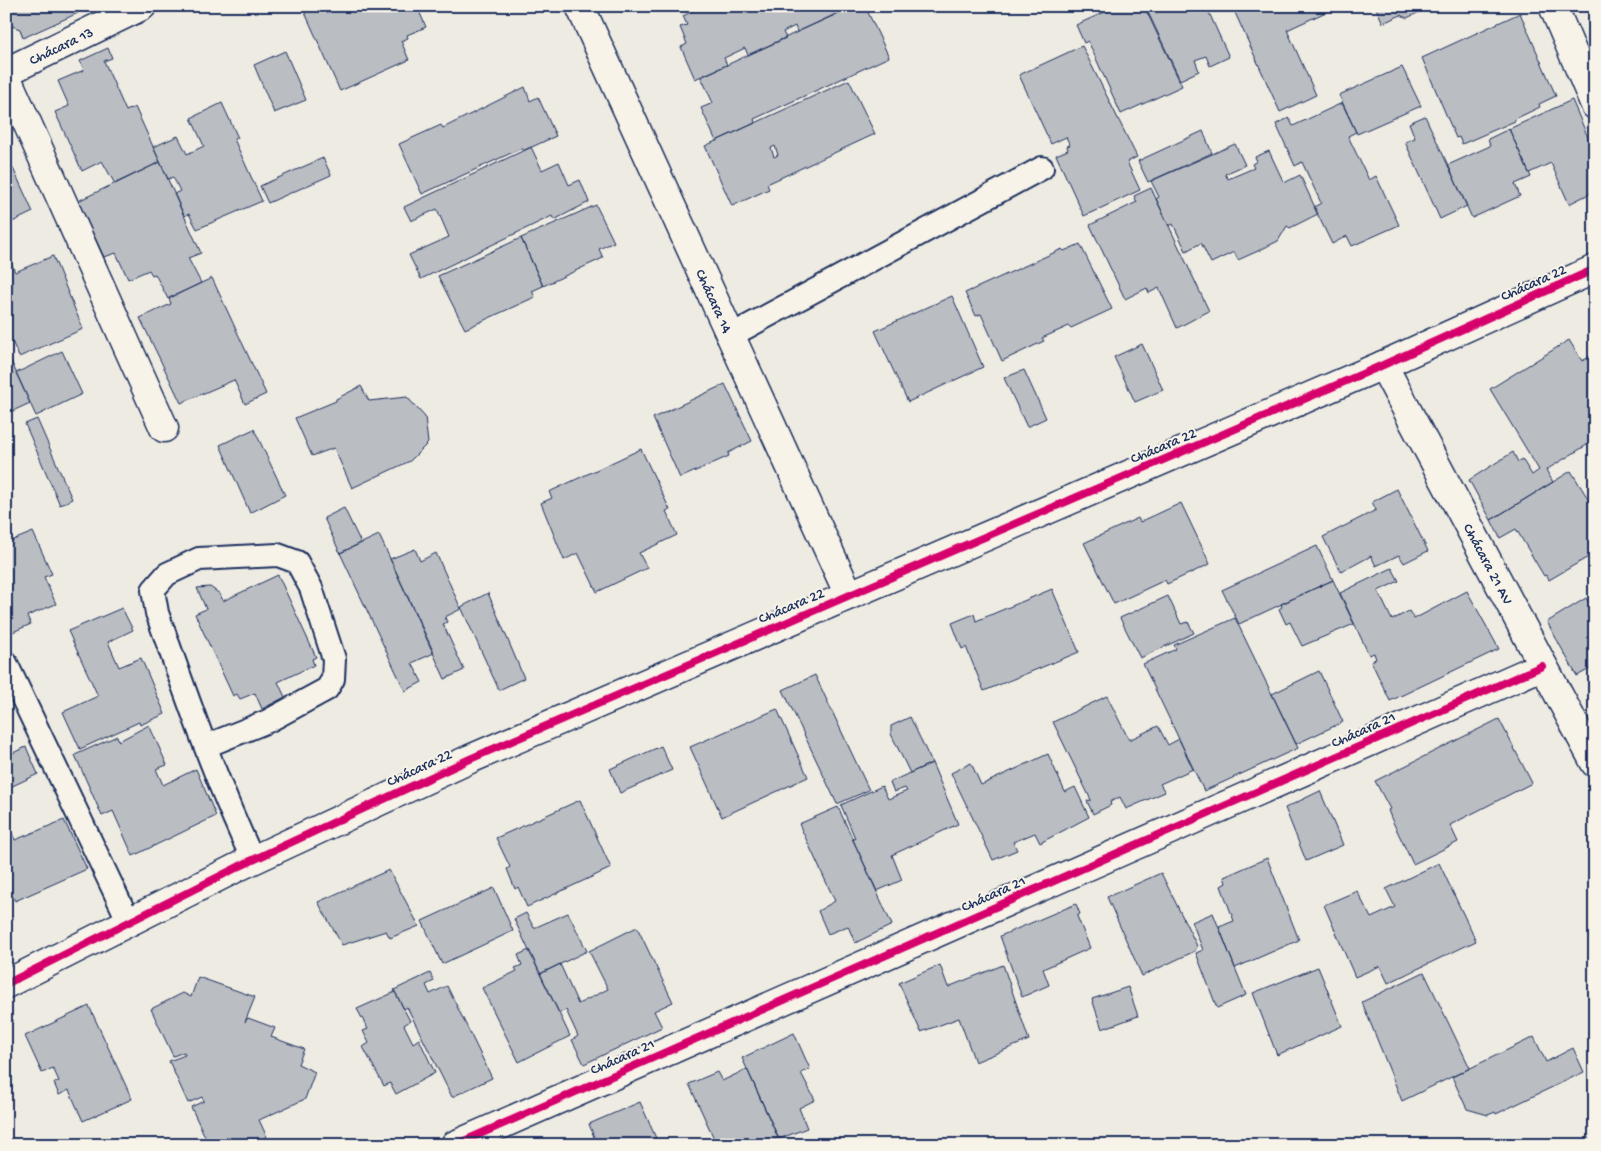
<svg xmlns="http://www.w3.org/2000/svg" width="1601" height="1151" viewBox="0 0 1601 1151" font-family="'Gochi Hand',sans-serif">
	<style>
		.building { fill: #babdc2; stroke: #1b2f5e; fill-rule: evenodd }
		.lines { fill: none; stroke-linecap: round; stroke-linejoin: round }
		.service-casing { stroke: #1b2f5e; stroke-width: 26 }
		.minor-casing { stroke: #1b2f5e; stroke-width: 31 }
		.service { stroke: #f7f3e8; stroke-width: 22 }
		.minor { stroke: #f7f3e8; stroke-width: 28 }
		.cycleway-casing { stroke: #f7f3e8; stroke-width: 11 }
		.cycleway { stroke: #d6006c; stroke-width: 8 }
		.labels { text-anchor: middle; stroke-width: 4; stroke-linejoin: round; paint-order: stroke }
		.street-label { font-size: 15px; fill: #1b2f5e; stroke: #f7f3e8 }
	</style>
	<rect width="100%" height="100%" fill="#eeebe2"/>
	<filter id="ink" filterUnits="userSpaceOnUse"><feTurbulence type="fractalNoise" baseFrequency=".02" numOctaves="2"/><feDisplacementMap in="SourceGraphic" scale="10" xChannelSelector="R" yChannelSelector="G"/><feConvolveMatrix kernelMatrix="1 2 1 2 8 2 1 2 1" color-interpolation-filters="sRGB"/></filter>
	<g filter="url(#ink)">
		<path class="building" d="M6,6h55l17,7 -55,25 -3,-9 -14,-5z
			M302,6h128l-11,5 7,16 -19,8 1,3 -7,3 8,19 -69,31z
			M703,6h137l-8,4 3,5 -38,17 -2,-6 -12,6 3,6 -38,17 -3,-7 -21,10 3,7 -32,14 -14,-32 6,-3 -7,-17 7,-2 -4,-9z
			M853,6h12l24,51 -135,62 1,4 -39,18 -15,-33 12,-5 -12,-26z
			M1118,6h26l38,80 -61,28 -33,-73 -4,2 -8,-18z
			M1145,6h61l23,51 -19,9 -4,-10 -11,4 4,11 -19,9z
			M1232,6h107l-52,24 29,65 -36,17z
			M1375,6h57l-25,12 -6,-3 -18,8z
			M1520,13l36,83 -17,8 1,3 -25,12v2l-53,23 -3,-7 -3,1 -34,-80z
			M1082,46l55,111 -10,5 13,28 -56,26 -28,-61 12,-5 -1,-4 3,-1 -4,-8 -15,7 -32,-69z
			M108,48l4,10 -8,3 22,50 9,-4 25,55 -45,22 -13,-23 -20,10 -27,-59 14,-6 -11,-25 26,-11 -4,-9z
			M285,51l21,49 -32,13 -20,-48z
			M1402,67l19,39 -64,28 -18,-39z
			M849,80l26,54 -108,50 2,5 -37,17 -27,-60zM775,146l3,9 -4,2 -3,-9z
			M525,87l5,14 8,-4 18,39 -33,15 -1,-3 -100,46 -23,-50 42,-19 2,3z
			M1572,100l23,54v37l-26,13 -18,-41 -22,10 -20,-44z
			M222,103l16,35 -4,1 28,62 -65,28 -8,-15 -5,2 -10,-22 6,-3 -7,-14 -5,2 -15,-32 25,-11 9,18 17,-8 -13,-28z
			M1342,103l14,29 -8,4 21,44 7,-4 23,49 -47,21 -5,-10 -15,8 -18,-37 7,-4 -19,-41 -7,4 -19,-42 13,-6 4,8z
			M1425,116l42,90 -27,13 -35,-77 10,-4 -6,-15z
			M1509,129l22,48 -16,7 5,12 -48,22 -24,-53 42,-19 -2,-7z
			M1203,131l9,22 -64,29 -10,-21z
			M1235,144l10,21 -20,9 3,5 26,-11 -2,-4 5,-3 -2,-4 14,-6 15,32 16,-8 18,39 -28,14 -3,-2 -9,15 -20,10 -20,9 -4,-8 -23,11 -10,-20 -15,8 -13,-27 -4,2 -13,-27 3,-2 -8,-16z
			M531,147l11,23 17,-8 10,23 11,-5 9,22 -35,18 -2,-4 -131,63 -12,-24 40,-18 -12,-28 -26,12 -7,-14z
			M6,153l27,59 -27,13z
			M323,158l8,17 -63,28 -8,-17z
			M160,162l41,91 -13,5 13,25 -33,16 -13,-25 -3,1 -3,-5 -21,9 -12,-26 -12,4 -26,-56z
			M1151,188l58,123 -32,17 -18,-40 -10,5 -2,-5 -22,11 -35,-74 47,-23 -3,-6z
			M596,205l18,37 -15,7 4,9 -60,28 -22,-48z
			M521,238l22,48 -11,5 3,6 -70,32 -27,-53z
			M1080,244l32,65 -41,19 -2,-2 -27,12 2,3 -42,20 -21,-47 -5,2 -11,-23 97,-44 2,2z
			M6,250l9,22 38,-16 30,73 -64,28 -13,-29z
			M212,278l54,116 -21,10 -11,-24 -53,23 -41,-85 31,-14 -2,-6z
			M952,296l31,71 -75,35 -33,-71z
			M1569,340l13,21 9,-5 4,7v77l-49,30 7,12 -62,38 -22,-40 44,-28 5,10 4,-3 10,16 7,-5 -49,-81z
			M1142,344l21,46 -28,12 -21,-45z
			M6,350l24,53 -24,11z
			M62,351l20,43 -46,22 -20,-43z
			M1024,370l22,48 -19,9 -23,-49z
			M725,384l27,57 -24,12 1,3 -49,22 -27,-60z
			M361,386l8,15 38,-4 18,20 3,26 -18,18 -58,27 -18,-40 -22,8 -17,-38 41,-17v-2z
			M37,419l35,80 -12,6 -35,-81z
			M254,429l31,66 -35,18 -30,-68z
			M641,449l29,61 -4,1 11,24 -38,18 8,15 -50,24 -19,-39 -14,7 -23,-57 11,-5 -3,-6z
			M1571,471l24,39v43l-46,27 -3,-5 -2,1 -28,-47 -16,9 -9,-18z
			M1397,489l31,62 -24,12 -5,-8 -23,11 -5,-10 -30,16 -18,-35 53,-27 -4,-8z
			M1181,503l29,61 -43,20 -2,-4 -51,24 -30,-61 54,-25 2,4z
			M344,508l17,35 -21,10 -16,-35z
			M33,532l19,42 -8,3 12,27 -29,12 4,8 -25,11v-92z
			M379,535l55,118 -22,10 10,19 -17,9 -65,-138z
			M1317,546l16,34 -94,44 -17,-34z
			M415,549l5,12 16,-8 25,56 -16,8 2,5 -4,2 21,46 -19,9 -55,-120z
			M1392,568l7,13 -21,10 14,29 17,-9 5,8 53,-28 32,58 -109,52 -19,-40 5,-2 -2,-6 -5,2 -29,-62z
			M278,575l38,82 -4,2 2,6 -36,17 7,15 -23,12 -7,-16 -15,6 -3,-5 -4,2 -38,-82 11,-5 -9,-21 13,-1 10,7 3,7z
			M1333,580l21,44 -52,22 -12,-24 -4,2 -7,-15 3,-2 -1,-3z
			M1052,589l27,63 -95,39 -18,-44 -4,2 -10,-26 22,-9 2,7z
			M488,593l36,85 -25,12 -38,-83z
			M1168,596l13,28 7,-2 6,11 -54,25 -20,-40z
			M1586,598l9,15v53l-18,10 -30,-54z
			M122,608l11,22 -25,12 11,25 22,-9 24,56 -25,11 -1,-3 -59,27 -17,-37 35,-16 -30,-65z
			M1235,618l63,130 -94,43 -61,-127 33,-15 -2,-4z
			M1319,671l24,51 -47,22 -24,-50z
			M815,675l54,115 -32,14 -54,-114z
			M1107,696l22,44 29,-14 10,19 11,-6 14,30 -33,15 5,8 -39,17 -6,-12 -10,5 1,3 -18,9 -6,-13 4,-1 -38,-78z
			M777,709l31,68 -86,40 -32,-70z
			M910,717l22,46 -22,10 -19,-39v-8z
			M1499,719l33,64 -82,42 8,17 -45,22 -22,-46 -3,-8 2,-1 -15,-28z
			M149,725l18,40 -11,4 7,16 33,-16 20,47 -83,40 -20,-45 -11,5 -27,-61 42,-19 2,5z
			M661,746l11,24 -52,23 -10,-24z
			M26,747l12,27 -32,15v-33z
			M1048,754l17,38 10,-5 14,30 -49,26 -5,-10 -22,9 4,8 -24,10 -42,-87 20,-10 10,22z
			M932,763l26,61 -66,31 10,25 -25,11 -25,-53h3l-14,-33 41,-19 6,13 19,-8 -2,-3 -11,4 -4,-10z
			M1320,791l23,54 -37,16 -21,-53z
			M580,800l31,68 -84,39 -9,-20 -3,2 -8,-20 3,-2 -14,-29z
			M838,807l54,118 -37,18 -7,-17 -20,8 -10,-23 17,-10 -36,-77z
			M6,819l9,21 49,-20 23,49 -72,32 -2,-4 -7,2z
			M1267,858l32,82 -64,28 -16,-41 15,-6 -13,-35 5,-3 -2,-6z
			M1439,863l37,78 -88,42 -8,-17 -25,11 -31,-72 33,-14 14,27 24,-11 -9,-18z
			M389,870l30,56 -29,12 -4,-7 -44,14 -24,-43z
			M1161,873l36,73 -2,5 -53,25 -35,-79z
			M494,888l19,43 -71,33 -20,-43z
			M1076,904l4,10 -3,2 13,32 -47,21 6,16 -27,12 -22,-61z
			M526,913l8,15 34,-15 19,38 -47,23 -26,-55z
			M1213,913l33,82 -29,13 -21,-55 7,-3 -11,-28z
			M637,927l36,75 -19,9 8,16 -78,37 -12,-24 6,-4 -12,-26 -7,3 -19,-39 20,-10 18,40 30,-15 -19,-38z
			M529,950l41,86 -51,26 -37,-74 35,-17 -2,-3 7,-3 -4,-10z
			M940,965l8,22 55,-22 26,75 -54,22 -16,-44 -38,14 -22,-49z
			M1318,967l24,59 -65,29 -24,-62z
			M1424,972l46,96 -68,33 -40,-99z
			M430,973l4,8 -8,4 4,9 17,-8 45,92 -40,19 -45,-90 -3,2 -10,-19z
			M198,977l57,20 -10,25 3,-4 27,10 -4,9 33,12 -6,15 17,8 -10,27 -46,21 8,17 -17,8h-41l-18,-38 13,-6 -2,-4 -14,6 -19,-42 16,-6 -1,-3 -11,4 -22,-47 32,-16 8,4z
			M1128,987l10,29 -36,13 -10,-30z
			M395,992l15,29 -6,4 9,18 6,-4 16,34 -39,21 -6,-11 -6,3 -21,-39 6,-4 -6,-12 5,-2 -11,-20z
			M89,1006l43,93 -49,22 -14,-31 -10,5 -5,-12 5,-2 -6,-13 -11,5 -17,-37z
			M794,1033l16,36 -9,4 14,27 -16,8 8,20 -28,11 -37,-81z
			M1534,1037l12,25 27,-14 11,24 -88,42 -1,-2 -7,3 -21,-6 -15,-32z
			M747,1069l31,69 -14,7h-47l-28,-61 28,-12 5,9z
			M640,1102l19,43h-62l-8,-21z"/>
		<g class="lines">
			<defs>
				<path id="service" d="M730,336l312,-168
					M6,663l123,259
					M206,746l62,-25 59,-32 6,-10 1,-20 -23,-71 -14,-26 -19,-7 -79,4 -32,15 -14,16 4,23c30,83 58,167 96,247"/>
				<g id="minor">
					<path id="s1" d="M580,6l269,589"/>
					<path d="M1553,6l42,99"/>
					<path id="s2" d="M6,72l136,-66"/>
					<path d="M6,76l158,352"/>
					<path id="s3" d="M1383,365l212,398"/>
					<path d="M6,984l234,-118 230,-107 913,-394 212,-96"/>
					<path d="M455,1145l1087,-479"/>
				</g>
			</defs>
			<use href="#service" class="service-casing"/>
			<use href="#minor" class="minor-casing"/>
			<use href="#service" class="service"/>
			<use href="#minor" class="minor"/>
			<defs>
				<path id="cycleway" d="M6,984l234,-118 230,-107 913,-394 212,-96
					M455,1145l1087,-479"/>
			</defs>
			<use href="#cycleway" class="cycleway-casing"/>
			<use href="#cycleway" class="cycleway"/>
		</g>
	</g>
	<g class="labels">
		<g class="street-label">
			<text dy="5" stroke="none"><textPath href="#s2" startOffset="61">Chácara 13</textPath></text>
			<text transform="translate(1533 282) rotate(-24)" y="5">Chácara 22</text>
			<text dy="5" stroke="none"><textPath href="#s1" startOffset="324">Chácara 14</textPath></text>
			<text transform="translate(1163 445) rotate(-23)" y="5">Chácara 22</text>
			<text dy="5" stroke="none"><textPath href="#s3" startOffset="225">Chácara 21 AV</textPath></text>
			<text transform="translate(791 605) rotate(-23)" y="5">Chácara 22</text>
			<text transform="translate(1363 729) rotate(-24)" y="5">Chácara 21</text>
			<text transform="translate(419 767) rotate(-25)" y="5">Chácara 22</text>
			<text transform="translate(993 893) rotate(-24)" y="5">Chácara 21</text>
			<text transform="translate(622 1056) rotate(-24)" y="5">Chácara 21</text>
		</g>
	</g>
	<rect width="1601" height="1151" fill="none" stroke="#f7f3e8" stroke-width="25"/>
	<rect x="12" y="12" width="1576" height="1126" fill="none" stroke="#1b2f5e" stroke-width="2" filter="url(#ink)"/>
</svg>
